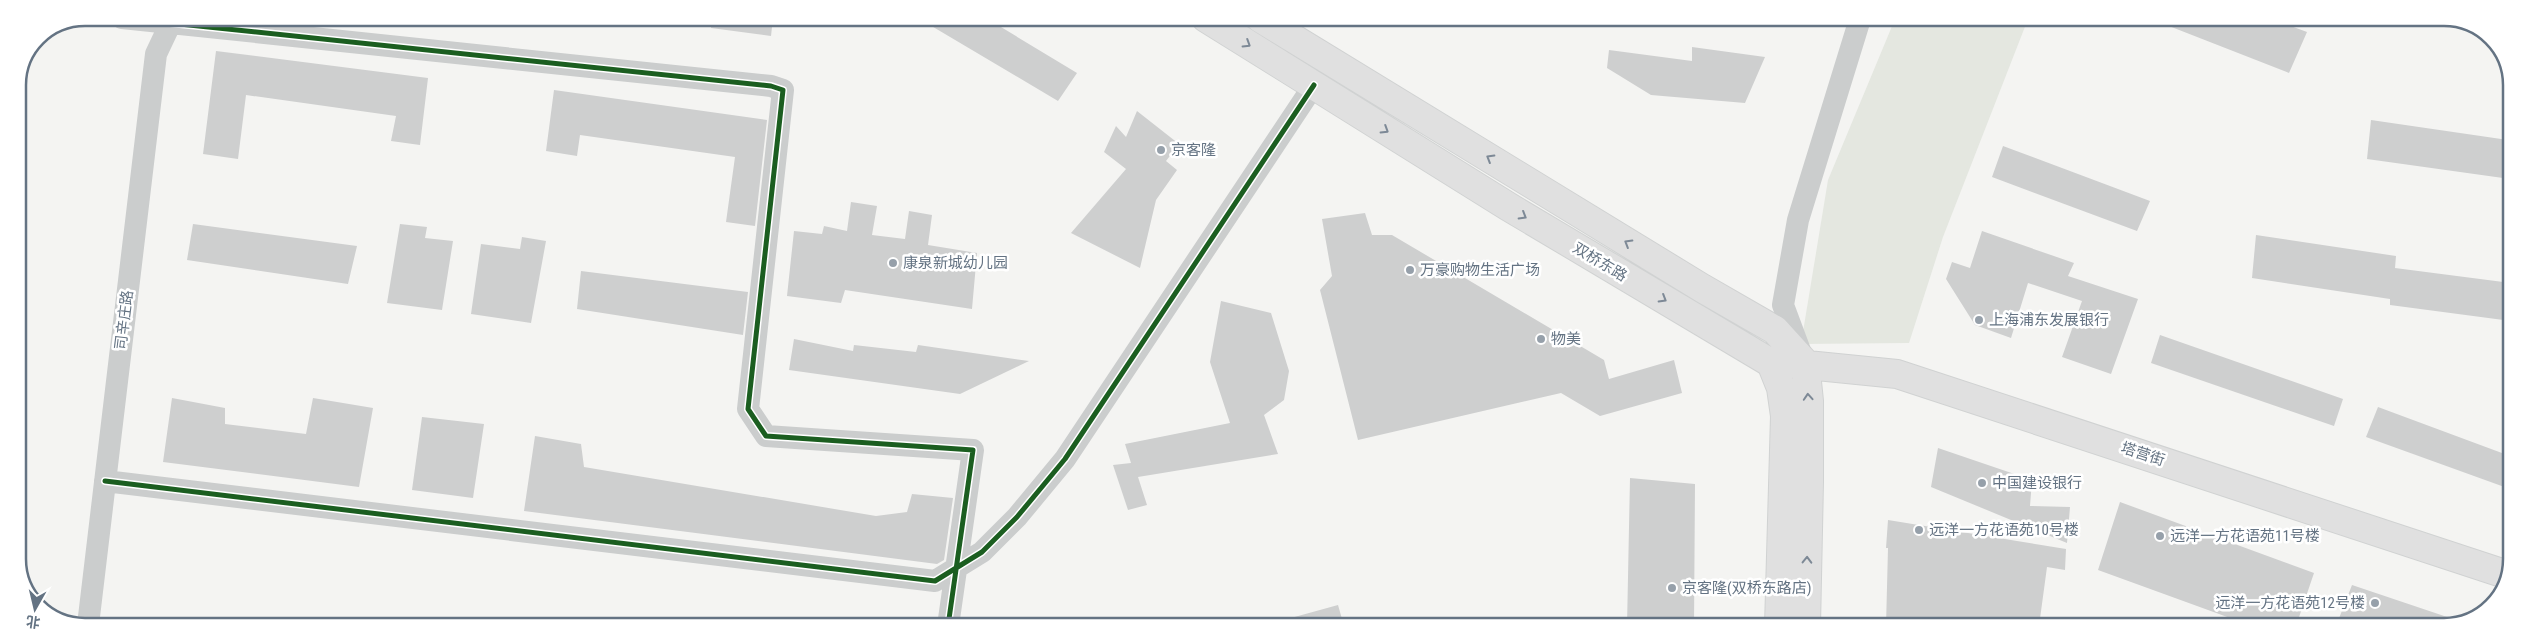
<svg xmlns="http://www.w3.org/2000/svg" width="2529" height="644" viewBox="0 0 2529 644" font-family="'Roboto Condensed','Noto Sans SC',sans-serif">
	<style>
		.green { fill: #e4e7e0 }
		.building { fill: #cecfcf }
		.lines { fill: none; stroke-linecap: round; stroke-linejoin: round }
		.secondary-casing { stroke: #d0d2d2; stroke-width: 30 }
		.street { stroke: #cbcdcd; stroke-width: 22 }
		.secondary { stroke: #e0e0e0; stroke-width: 28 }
		.cycleway-casing { stroke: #fff; stroke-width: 8 }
		.cycleway { stroke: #1b5e20; stroke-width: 5 }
		.oneway { stroke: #7d8996 }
		.poi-dot { fill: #96a0aa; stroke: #fff; stroke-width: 2 }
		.labels { text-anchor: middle; stroke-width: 5; stroke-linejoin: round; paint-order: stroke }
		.poi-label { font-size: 15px; fill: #647383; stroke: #fff; text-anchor: start }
		.street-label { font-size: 15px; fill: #647383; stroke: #fff }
		.rim { fill: none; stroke: #647383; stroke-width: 2.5 }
	</style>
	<rect width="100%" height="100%" fill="#f4f4f2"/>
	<path class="green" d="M1895,19h133l-85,218 -34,106 -108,1 27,-164z"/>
	<path class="building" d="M712,18h61l-2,18 -60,-8z
		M918,18h68l91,55 -19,28z
		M2151,19h121l35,13 -18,41z
		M1692,47l73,10 -20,46 -94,-8 -44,-27 2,-18 83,11z
		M216,51l212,27 -8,67 -29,-4 5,-25 -150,-21 -8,64 -35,-5z
		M554,90l213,30 -12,106 -29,-4 9,-65 -155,-22 -3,21 -31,-5z
		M1137,111l42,33 -13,17 11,9 -21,30 -16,68 -69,-35 55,-64 -22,-17 12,-26 10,11z
		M2371,120l137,20 -5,38 -136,-19z
		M2003,146l147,55 -13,30 -145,-54z
		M851,202l26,4 -5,29 33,4 4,-28 23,4 -4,30 49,8 -5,56 -127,-19 -4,13 -54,-7 7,-65 28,3 2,-8 23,5z
		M1365,213l7,22h20l212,125 5,19 65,-19 8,33 -82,23 -39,-23 -203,47 -38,-150 12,-14 -10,-57z
		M193,224l164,22 -9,38 -161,-24z
		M400,224l27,3 -2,11 28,3 -11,69 -55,-7z
		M1982,231l92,32 -6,13 70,23 -27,75 -49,-17 20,-56 -54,-18 -17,55 -36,-13 -29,-46 6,-17 18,6z
		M2256,235l140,21 -1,12 116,15v38l-121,-16v-6l-138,-21z
		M522,237l24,4 -15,82 -60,-9 10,-70 39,5z
		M581,271l167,21 -5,43 -166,-26z
		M1221,301l50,12 18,58 -5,29 -20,15 14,39 -140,23 9,28 -19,5 -15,-45 18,-2 -6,-19 105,-21 -20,-61z
		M2160,335l183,64 -9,27 -183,-63z
		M794,339l59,12 1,-6 62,7 2,-7 111,16 -69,33 -171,-24z
		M172,398l53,10v16l81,10 7,-36 60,10 -14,79 -196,-25z
		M2378,407l132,49v33l-144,-52z
		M422,417l62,7 -11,74 -61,-8z
		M535,436l46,8 3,23 292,49 31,-4 5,-18 41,4 -9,62 -7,4 -413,-53z
		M1938,448l94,32 -2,26 40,1 -3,36 -136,-56z
		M1630,478l65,6 -1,142h-67z
		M2120,502l194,71 -18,53h-44l-154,-56z
		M1888,520l178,29 -1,21 -18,-3 -8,59h-153l2,-78h-2z
		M2352,585l107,36 -15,5h-108z
		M1338,605l6,21h-63l-1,-5z"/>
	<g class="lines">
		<defs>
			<path id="secondary" d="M1206,18l303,189 262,156 10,25 4,28 -6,210
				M1260,18l442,270 73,42 30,33 4,38v81l-3,144
				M1787,363l110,11 611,201"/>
		</defs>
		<use href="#secondary" class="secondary-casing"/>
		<path class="street" d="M122,18l649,68 12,4 -35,319 18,27 207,14 -25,176
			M1802,356l-19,-51 15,-85 62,-201
			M105,481l830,100 47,-29 35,-35 48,-58 249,-374
			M88,625l68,-571 17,-36"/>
		<use href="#secondary" class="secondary"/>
		<defs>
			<path id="cycleway" d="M122,18l649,68 12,4 -35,319 18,27 207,14 -25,176
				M105,481l830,100 47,-29 35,-35 48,-58 249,-374"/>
		</defs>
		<use href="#cycleway" class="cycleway-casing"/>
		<use href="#cycleway" class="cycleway"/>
	</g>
	<defs><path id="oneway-chevron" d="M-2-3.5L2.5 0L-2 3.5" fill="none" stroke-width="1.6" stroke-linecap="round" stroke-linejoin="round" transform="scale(1.25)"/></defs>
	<g class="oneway">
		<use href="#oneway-chevron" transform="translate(1247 44) rotate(32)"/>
		<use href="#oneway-chevron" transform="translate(1385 130) rotate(32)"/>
		<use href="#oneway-chevron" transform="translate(1490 158) rotate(-149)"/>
		<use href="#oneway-chevron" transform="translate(1523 216) rotate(31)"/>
		<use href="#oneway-chevron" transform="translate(1628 243) rotate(-149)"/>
		<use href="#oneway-chevron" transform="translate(1663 299) rotate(31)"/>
		<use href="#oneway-chevron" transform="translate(1808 397) rotate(-94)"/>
		<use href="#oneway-chevron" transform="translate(1807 560) rotate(-89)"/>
	</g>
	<g class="poi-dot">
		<circle cx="1161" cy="150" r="5"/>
		<circle cx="893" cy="263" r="5"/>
		<circle cx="1410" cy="270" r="5"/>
		<circle cx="1979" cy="320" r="5"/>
		<circle cx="1541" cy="339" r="5"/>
		<circle cx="1982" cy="483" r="5"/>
		<circle cx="1919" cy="530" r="5"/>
		<circle cx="2160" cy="536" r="5"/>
		<circle cx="1672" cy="588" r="5"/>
		<circle cx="2375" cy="603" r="5"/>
	</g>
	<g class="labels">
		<g class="poi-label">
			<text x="1171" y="155">京客隆</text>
			<text x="903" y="268">康泉新城幼儿园</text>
			<text x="1420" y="275">万豪购物生活广场</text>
			<text x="1989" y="325">上海浦东发展银行</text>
			<text x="1551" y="344">物美</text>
			<text x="1992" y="488">中国建设银行</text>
			<text x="1929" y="535">远洋一方花语苑10号楼</text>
			<text x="2170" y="541">远洋一方花语苑11号楼</text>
			<text x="1682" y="593">京客隆(双桥东路店)</text>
			<text x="2365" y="608" text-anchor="end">远洋一方花语苑12号楼</text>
		</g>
		<g class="street-label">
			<text transform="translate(1600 262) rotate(31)" y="5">双桥东路</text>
			<text transform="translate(124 320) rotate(-83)" y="5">司辛庄路</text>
			<text transform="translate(2143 454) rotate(18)" y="5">塔营街</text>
		</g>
	</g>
	<path d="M0 0H2529V644H0ZM85 26H2444A59 59 0 0 1 2503 85V559A59 59 0 0 1 2444 618H85A59 59 0 0 1 26 559V85A59 59 0 0 1 85 26Z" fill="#fff" fill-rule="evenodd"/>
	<path class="rim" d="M85 26H2444A59 59 0 0 1 2503 85V559A59 59 0 0 1 2444 618H85A59 59 0 0 1 26 559V85A59 59 0 0 1 85 26Z"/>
	<g transform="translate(35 609) rotate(188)" stroke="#ffffff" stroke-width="4" paint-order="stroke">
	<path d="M0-4L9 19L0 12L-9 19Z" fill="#647383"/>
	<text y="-8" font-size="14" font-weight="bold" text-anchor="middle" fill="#647383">北</text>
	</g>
</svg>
